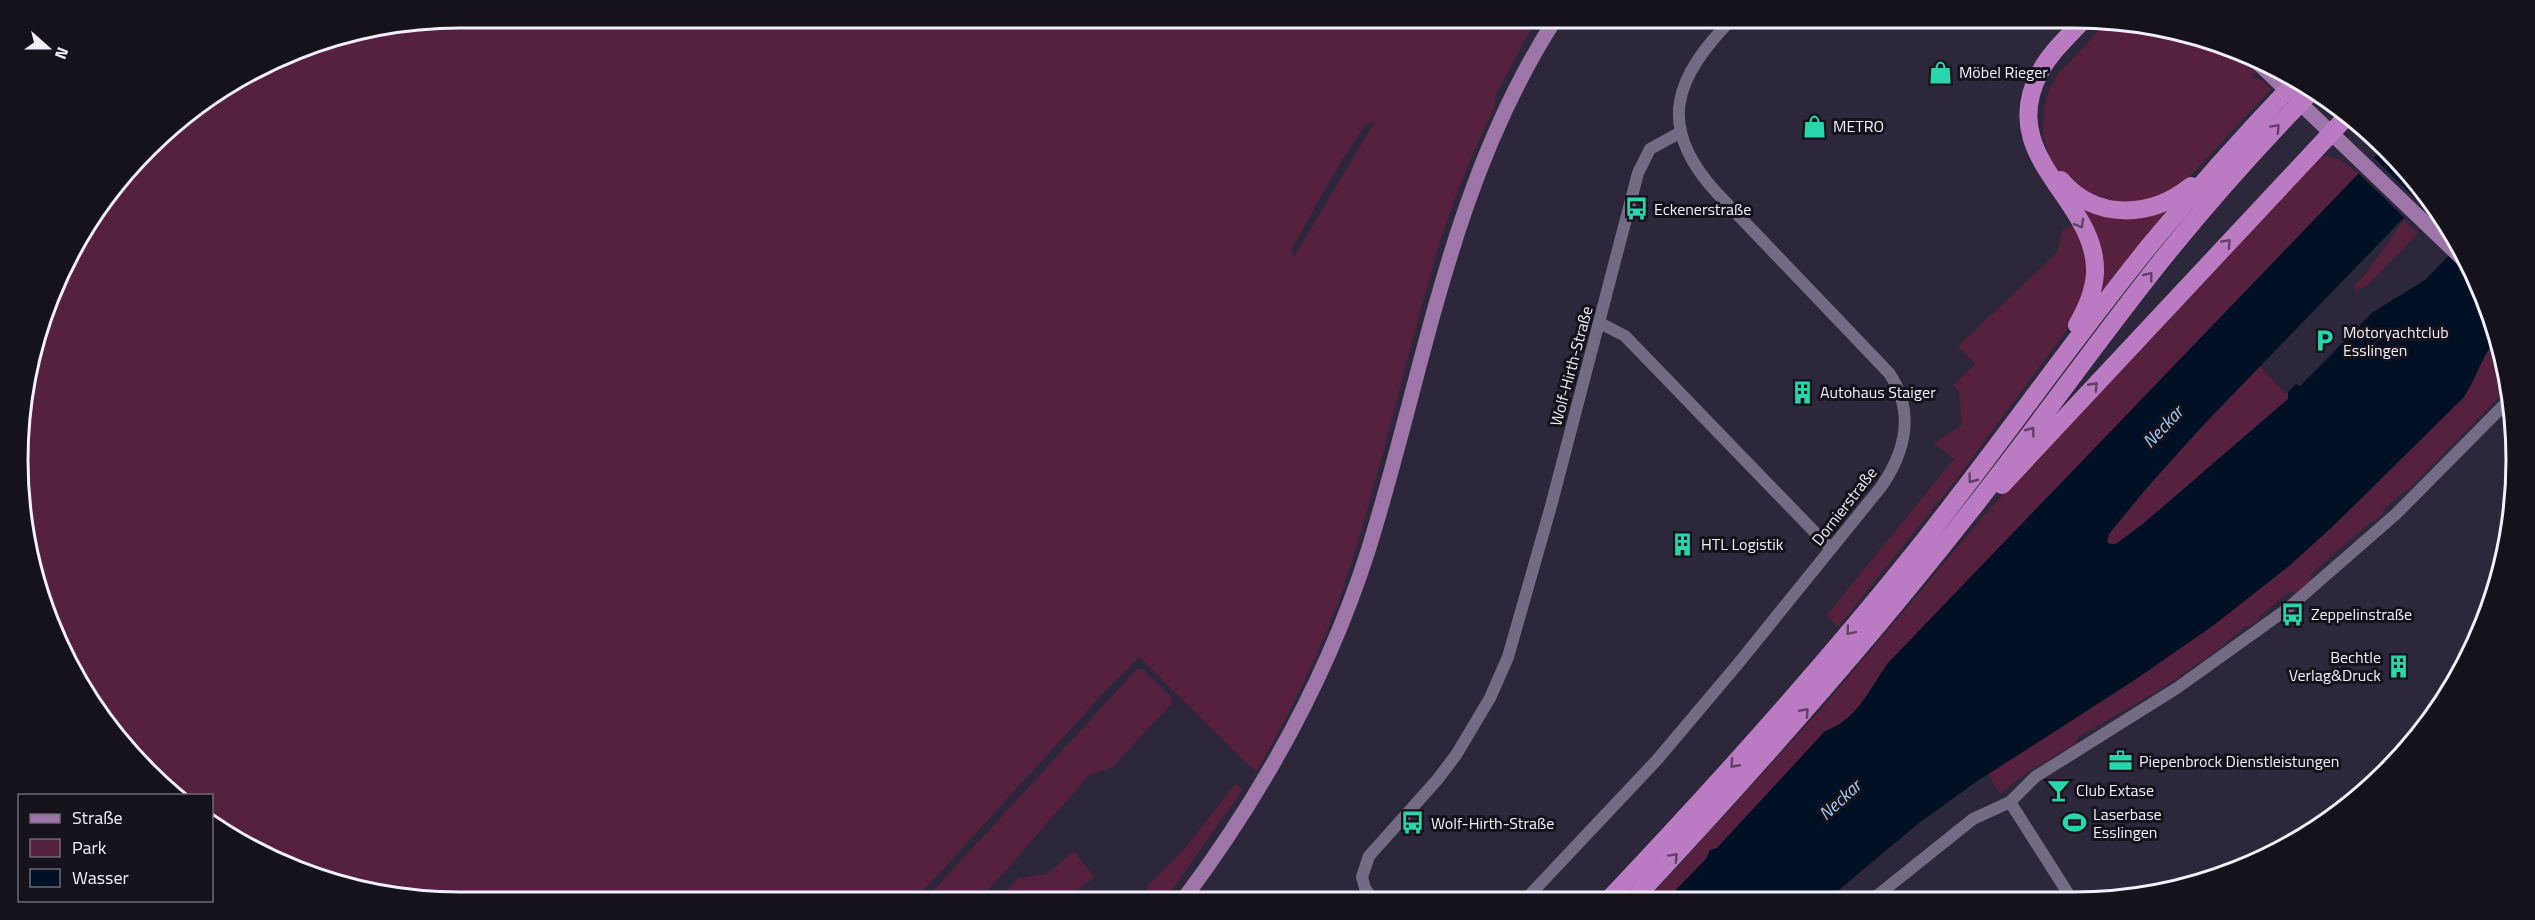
<svg xmlns="http://www.w3.org/2000/svg" width="2535" height="920" viewBox="0 0 2535 920" font-family="'Titillium Web',sans-serif">
	<style>
		.green { fill: #56213e; fill-rule: evenodd }
		.water { fill: #001126 }
		.pier { fill: #2d273b }
		.lines { fill: none; stroke-linecap: round; stroke-linejoin: round }
		.minor { stroke: #726b83; stroke-width: 12 }
		.major { stroke: #9e75a9; stroke-width: 15 }
		.highway { stroke: #bb7bc3; stroke-width: 18 }
		.oneway { stroke: #604167 }
		.labels { text-anchor: middle; stroke-width: 6; stroke-linejoin: round; paint-order: stroke }
		.poi-label { font-size: 16px; fill: #f2effc; stroke: #15121b; text-anchor: start }
		.street-label { font-size: 16px; fill: #f2effc; stroke: #15121b }
		.water-label { font-size: 18px; font-style: italic; fill: #a3cdf5; stroke: #15121b }
		.rim { fill: none; stroke: #f2effc; stroke-width: 3 }
	</style>
	<rect width="100%" height="100%" fill="#2d273b"/>
	<path class="green" d="M460,18h1077l-43,80 2,5c-22,47 -42,94 -57,143 -34,111 -57,226 -94,336 -22,66 -54,128 -88,189l-12,-9 -106,-105 -29,29 -196,215 -454,1 -115,-15 -80,-30 -53,-34v-27l-35,-1 -85,-90 -40,-76 -25,-82 -5,-145 20,-84 35,-79 92,-112 70,-50 79,-35zM1375,121l-81,136 -3,-7 52,-92 23,-34z
		M2107,22l83,11 44,17 22,22 -5,6 11,2 9,9 -94,101 -49,17 -54,-20 -17,-17 -8,-15 -6,-20 1,-28 5,-17 10,-17z
		M2326,156l13,3 20,15 -471,489c-19,27 -31,57 -63,69l-108,116 -6,2 -5,9 -39,40h-19l175,-192 165,-196 145,-160 184,-192z
		M2069,195l98,15 -69,86z
		M2404,220l14,13 -48,50 -15,9 -1,-7 11,-10z
		M2075,223l15,45 -13,48 -122,165 -117,146 -12,-11 128,-157 -20,-16 28,-18 -3,-34 -6,-6 22,-21 -17,-18 99,-93 5,-22z
		M2498,338l12,48 -102,104 -4,1 -21,19v4l-7,6 -4,1 -61,53 -1,4 4,1 -18,14 -7,-1 -29,24 -1,4 -8,6h-5l-31,26 -54,37 -83,48 -2,6 -51,31 -25,20 -12,-20c103,-65 208,-130 301,-209 60,-51 114,-108 170,-163 16,-20 21,-46 39,-64z
		M2260,366l26,28 2,-2v7l-144,124 -28,21 -8,-1 -1,-4 2,-5 60,-72z
		M1137,669h5l29,28 1,6 -59,64 -24,8 -110,126h-55z
		M1235,784l8,5 -78,111h-18v-14l40,-40z
		M1074,851l20,26 -29,24h-67l20,-23 29,-4z"/>
	<path class="water" d="M2384,147l24,22 18,26 -220,227 -62,69 -35,43 -2,8 3,2h6l28,-21 144,-124v-7l8,-8 4,2 73,-74 52,-32 35,-36 27,59 -5,5v4l7,-3 9,29c-17,17 -21,41 -35,60l-132,130 -42,38 -75,59 -78,54 -160,103 -57,41 -91,76h-161l39,-40 4,-9 7,-2 108,-117c32,-11 44,-41 63,-68z"/>
	<path class="pier" d="M2372,156l49,48 -15,15 -49,-47z"/>
	<g class="lines">
		<path class="minor" d="M1600,323l25,13 206,213
			M2010,802l61,96
			M1873,899l100,-80 37,-17 25,-25 142,-89 110,-79 109,-95 116,-117
			M1373,900l-8,-12 -3,-11 7,-21 68,-76 19,-25 34,-57 18,-41 43,-151 87,-333 12,-24 31,-17
			M1525,900l131,-139 81,-96 144,-178c25,-36 34,-76 8,-114l-173,-181c-61,-67 -41,-115 17,-174"/>
		<path class="major" d="M2252,57l219,210
			M1183,900c80,-107 144,-221 185,-349 57,-182 82,-369 188,-533"/>
		<path class="highway" d="M2061,180c35,41 90,38 130,6
			M2077,325c10,-17 17,-33 18,-52 3,-74 -101,-115 -55,-201 11,-21 29,-36 44,-53
			M2002,485l347,-371
			M1609,899c106,-112 209,-226 306,-347 80,-100 154,-207 235,-307 47,-57 96,-112 147,-165
			M1634,899c116,-124 229,-251 334,-385 66,-83 127,-170 193,-253 48,-60 99,-117 152,-171"/>
	</g>
	<defs><path id="oneway-chevron" d="M-2-3.5L2.5 0L-2 3.5" fill="none" stroke-width="1.6" stroke-linecap="round" stroke-linejoin="round" transform="scale(1.5)"/></defs>
	<g class="oneway">
		<use href="#oneway-chevron" transform="translate(2276 128) rotate(-47)"/>
		<use href="#oneway-chevron" transform="translate(2080 224) rotate(60)"/>
		<use href="#oneway-chevron" transform="translate(2227 243) rotate(-47)"/>
		<use href="#oneway-chevron" transform="translate(2149 276) rotate(-52)"/>
		<use href="#oneway-chevron" transform="translate(2094 386) rotate(-48)"/>
		<use href="#oneway-chevron" transform="translate(2031 431) rotate(-53)"/>
		<use href="#oneway-chevron" transform="translate(1972 479) rotate(127)"/>
		<use href="#oneway-chevron" transform="translate(1850 631) rotate(130)"/>
		<use href="#oneway-chevron" transform="translate(1805 712) rotate(-48)"/>
		<use href="#oneway-chevron" transform="translate(1734 764) rotate(132)"/>
		<use href="#oneway-chevron" transform="translate(1674 857) rotate(-47)"/>
	</g>
	<defs>
		<symbol id="shop-bare" viewBox="-9 -9 18 18"><path d="M-5-2.5h2.3a2.7 3.5 0 0 1 5.4 0H5L5.5 6h-11ZM-1.5-2.5h3a1.5 2.3 0 0 0-3 0Z" fill="#28d5ad" stroke="#15121b" stroke-width="2.5" paint-order="stroke"/></symbol>
		<symbol id="bus-bare" viewBox="-9 -9 18 18"><path d="M-5-6H5V4H4V6H2V4H-2V6H-4V4H-5ZM-3.5-4V0h7V-4ZM-3.5 1.2v1.5H-2V1.2ZM2 1.2v1.5H3.5V1.2Z" fill="#28d5ad" stroke="#15121b" stroke-width="2.5" paint-order="stroke"/></symbol>
		<symbol id="parking-bare" viewBox="-9 -9 18 18"><path d="M-3.5-5.5H1a3.5 3.5 0 0 1 0 7H-1V5.5H-3.5ZM-1-3.4V-.6H.8a1.4 1.4 0 0 0 0-2.8Z" fill="#28d5ad" stroke="#15121b" stroke-width="2.5" paint-order="stroke"/></symbol>
		<symbol id="building-bare" viewBox="-9 -9 18 18"><path d="M-4-6H4V6H1V3H-1V6H-4ZM-2.5-4.3h1.7v1.8h-1.7ZM.8-4.3h1.7v1.8H.8ZM-2.5-1h1.7V.8h-1.7ZM.8-1h1.7V.8H.8Z" fill="#28d5ad" stroke="#15121b" stroke-width="2.5" paint-order="stroke"/></symbol>
		<symbol id="office-bare" viewBox="-9 -9 18 18"><path d="M-6-3h4V-5.5h4V-3h4V5H-6ZM-1-4.5V-3h2v-1.5ZM-6 0V1H6V0Z" fill="#28d5ad" stroke="#15121b" stroke-width="2.5" paint-order="stroke"/></symbol>
		<symbol id="bar-bare" viewBox="-9 -9 18 18"><path d="M-6-5H6L.8 .8V4.5H3.5V6h-7V4.5H-.8V.8Z" fill="#28d5ad" stroke="#15121b" stroke-width="2.5" paint-order="stroke"/></symbol>
		<symbol id="stadium-bare" viewBox="-9 -9 18 18"><path d="M0-5a6.5 5 0 1 0 0 10a6.5 5 0 1 0 0-10ZM-3.5-1.8h7v3.6h-7Z" fill="#28d5ad" stroke="#15121b" stroke-width="2.5" paint-order="stroke"/></symbol>
	</defs>
	<g fill-rule="evenodd">
		<use href="#shop-bare" x="1924" y="56" width="33" height="33"/>
		<use href="#shop-bare" x="1798" y="110" width="33" height="33"/>
		<use href="#bus-bare" x="1620" y="192" width="33" height="33"/>
		<use href="#parking-bare" x="2308" y="324" width="33" height="33"/>
		<use href="#building-bare" x="1786" y="376" width="33" height="33"/>
		<use href="#building-bare" x="1666" y="528" width="33" height="33"/>
		<use href="#bus-bare" x="2276" y="598" width="33" height="33"/>
		<use href="#building-bare" x="2382" y="650" width="33" height="33"/>
		<use href="#office-bare" x="2104" y="744" width="33" height="33"/>
		<use href="#bar-bare" x="2042" y="774" width="33" height="33"/>
		<use href="#bus-bare" x="1396" y="806" width="33" height="33"/>
		<use href="#stadium-bare" x="2058" y="806" width="33" height="33"/>
	</g>
	<g class="labels">
		<g class="poi-label">
			<text x="1959" y="78">Möbel Rieger</text>
			<text x="1833" y="132">METRO</text>
			<text x="1654" y="215">Eckenerstraße</text>
			<text x="2343" y="338">Motoryachtclub<tspan x="2343" dy="18">Esslingen</tspan></text>
			<text x="1820" y="398">Autohaus Staiger</text>
			<text x="1701" y="550">HTL Logistik</text>
			<text x="2311" y="620">Zeppelinstraße</text>
			<text x="2381" y="663" text-anchor="end">Bechtle<tspan x="2381" dy="18">Verlag&amp;Druck</tspan></text>
			<text x="2139" y="767">Piepenbrock Dienstleistungen</text>
			<text x="2076" y="796">Club Extase</text>
			<text x="2093" y="820">Laserbase<tspan x="2093" dy="18">Esslingen</tspan></text>
			<text x="1431" y="829">Wolf-Hirth-Straße</text>
		</g>
		<g class="street-label">
			<text transform="translate(1571 366) rotate(-75)" y="6">Wolf-Hirth-Straße</text>
			<text transform="translate(1844 506) rotate(-52)" y="6">Dornierstraße</text>
		</g>
		<g class="water-label">
			<text transform="translate(2163 427) rotate(-47)" y="6">Neckar</text>
			<text transform="translate(1840 800) rotate(-43)" y="6">Neckar</text>
		</g>
	</g>
	<path d="M0 0H2535V920H0ZM460 28H2074A432 432 0 0 1 2506 460V460A432 432 0 0 1 2074 892H460A432 432 0 0 1 28 460V460A432 432 0 0 1 460 28Z" fill="#15121b" fill-rule="evenodd"/>
	<path class="rim" d="M460 28H2074A432 432 0 0 1 2506 460V460A432 432 0 0 1 2074 892H460A432 432 0 0 1 28 460V460A432 432 0 0 1 460 28Z"/>
	<rect x="18" y="794" width="195" height="108" fill="#15121b" stroke="#6d6a75" stroke-width="1.5"/>
	<rect x="30" y="814" width="30" height="9" fill="#9e75a9" stroke="#6d6a75" stroke-width="1.5"/>
	<text x="72" y="824" font-size="18" fill="#f2effc">Straße</text>
	<rect x="30" y="839" width="30" height="18" fill="#56213e" stroke="#6d6a75" stroke-width="1.5"/>
	<text x="72" y="854" font-size="18" fill="#f2effc">Park</text>
	<rect x="30" y="869" width="30" height="18" fill="#001126" stroke="#6d6a75" stroke-width="1.5"/>
	<text x="72" y="884" font-size="18" fill="#f2effc">Wasser</text>
	<g transform="translate(48 48) rotate(111)" stroke="#15121b" stroke-width="4.5" paint-order="stroke">
	<path d="M0-4.5L10 22L0 15L-10 22Z" fill="#f2effc"/>
	<text y="-9" font-size="16" font-weight="bold" text-anchor="middle" fill="#f2effc">N</text>
	</g>
</svg>
